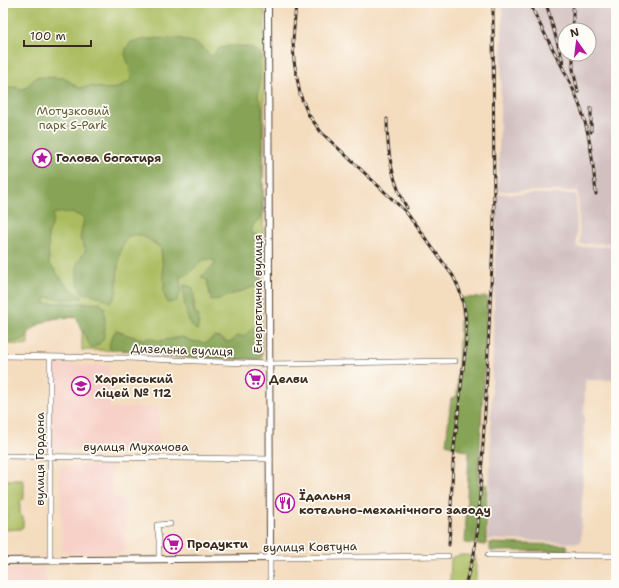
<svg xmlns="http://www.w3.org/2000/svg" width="619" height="588" viewBox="0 0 619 588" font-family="'Shantell Sans',sans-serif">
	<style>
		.built { fill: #f7d1c8 }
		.industrial { fill: #d2bfc0; fill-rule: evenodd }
		.green { fill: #aabc5f; stroke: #72733e }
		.forest { fill: #87a456; stroke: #61673a }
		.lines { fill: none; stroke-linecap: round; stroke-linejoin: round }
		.minor-casing { stroke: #574536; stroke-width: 6 }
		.tertiary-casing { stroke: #574536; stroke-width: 8 }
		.minor { stroke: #fff; stroke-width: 5 }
		.tertiary { stroke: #fff; stroke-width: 6 }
		.rail-casing { stroke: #3b2a1e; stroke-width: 3 }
		.rail { stroke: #fdfcf7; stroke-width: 1.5; stroke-dasharray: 4.5; stroke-linecap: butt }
		.labels { text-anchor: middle; stroke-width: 3.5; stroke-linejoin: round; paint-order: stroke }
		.park-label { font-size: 12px; fill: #625d35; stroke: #fdfcf7 }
		.poi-label { font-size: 12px; font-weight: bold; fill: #3b2a1e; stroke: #fdfcf7; text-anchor: start }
		.street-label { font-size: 12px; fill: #3b2a1e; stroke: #fdfcf7 }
	</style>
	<rect width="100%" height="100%" fill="#fdfcf7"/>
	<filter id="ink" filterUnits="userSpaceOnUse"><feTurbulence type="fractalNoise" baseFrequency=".025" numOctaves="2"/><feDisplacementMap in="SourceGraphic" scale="8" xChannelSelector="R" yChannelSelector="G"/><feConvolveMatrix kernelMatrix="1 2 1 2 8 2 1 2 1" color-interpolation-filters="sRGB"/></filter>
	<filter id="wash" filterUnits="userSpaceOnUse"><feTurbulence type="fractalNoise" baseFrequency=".012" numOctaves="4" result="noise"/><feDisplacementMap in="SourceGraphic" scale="16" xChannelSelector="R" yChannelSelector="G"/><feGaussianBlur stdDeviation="0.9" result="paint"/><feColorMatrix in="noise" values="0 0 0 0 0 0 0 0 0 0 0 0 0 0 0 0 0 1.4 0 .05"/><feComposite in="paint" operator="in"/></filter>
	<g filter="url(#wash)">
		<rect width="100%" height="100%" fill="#f4ddbf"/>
		<path class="built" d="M52,365h57l2,43 48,-1v42h-107z
			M60,466h51l2,32 12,2v52l-2,1 -56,1v-3h-5z
			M3,569h42v16h-42z"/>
		<path class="industrial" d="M503,3h113v240l-36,1 -2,-53h-80zM565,30h24v24h-24z
			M497,194h79l1,53 39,-1v134h-31l-4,163 -93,-4z"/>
		<path class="green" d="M3,3h262l-3,357 -99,-3 -7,-6 -74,-1v-32l-54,-2v29l-25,-1z
			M4,480h19l1,1v18l-4,2v13l3,3v10l-3,2 -14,1 -3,-3v-9l4,-2 -1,-5 -2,-2z
			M459,555h6l10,1 1,5v24h-26l1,-27z"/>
		<path class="forest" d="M179,38l19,6 14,13 6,-8 11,-3h11l12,2 8,6v29l-2,13 4,11v101l-1,9 -8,8 -2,7 7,4 3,21 -1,24 -4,5 -37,13 -8,1 -4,-20 -6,-3 6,-6 7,-5 1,-5c-17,-6 -15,5 -26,12 -2,2 -6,3 -9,4l1,13 -4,11 -10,2 -3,-10v-10l-3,-35c-6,-4 -15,-11 -22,-13 -25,-6 -20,46 -23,59 -1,3 -3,6 -5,8l-13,-6 -15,-3 -4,-6 -2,-9v-15l9,-13 -6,-11 4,-21c-10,-6 -19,-7 -31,-4v7l-5,15 1,27 17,22 17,13 -21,1 -16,-2 -2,6h56l4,4c1,8 2,24 -1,32 -2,5 -7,7 -12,9l-15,-31c-15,0 -30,1 -42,11 -4,3 -6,7 -9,10 -6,4 -15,4 -22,4v-253l10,-2 11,2 13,-12 27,1 15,10 12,-2 16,3 10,-1 14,-8 -1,-11 -5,-15 2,-7 4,-5 16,-3z
			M184,285l5,1 4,2c2,9 0,17 2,25l3,2 1,8 -2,7c-12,-7 -14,-32 -13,-45z
			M488,297l-10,187 9,1 -1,60 -21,-2 4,-91 -23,-8 5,-46 6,-2 4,-98z
			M252,328h4v9c6,6 6,12 4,20l-6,2 -90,-2 -6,-6 -46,-1 -3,-3 2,-8 5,-9 11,5 16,4 7,-1 9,3 23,-4 10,4 14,2 9,-7 13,6 5,-1 3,-5h8z
			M490,543l77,2v6h-77z"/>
	</g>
	<g filter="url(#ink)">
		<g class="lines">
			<defs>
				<path id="minor" d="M3,356l124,2 142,6 186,-3
					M50,357v204
					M3,456l267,3
					M488,555l128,1
					M159,559v-19l-2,-15 13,-1
					M270,585v-27l178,-2"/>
				<path id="tertiary" d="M3,561l267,-3 -2,-555"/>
			</defs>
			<use href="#minor" class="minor-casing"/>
			<use href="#tertiary" class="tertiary-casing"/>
			<use href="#minor" class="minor"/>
			<use href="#tertiary" class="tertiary"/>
			<defs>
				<path id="rail" d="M296,3l-3,38 1,20 6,33 8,20 13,18 85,80 47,64c18,32 14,66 9,101 -2,23 -5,47 -8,70 -2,32 -3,65 -5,98
					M530,3c14,34 35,64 48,98 12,30 15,61 18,93
					M546,3l17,59
					M573,30v-22
					M573,54v15l5,23
					M591,108v24
					M387,119c0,31 4,62 20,89
					M465,585l9,-31 4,-27 8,-133 8,-174 -1,-217"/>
			</defs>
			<use href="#rail" class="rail-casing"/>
			<use href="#rail" class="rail"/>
		</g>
	</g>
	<defs>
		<symbol id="sight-ring" viewBox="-11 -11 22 22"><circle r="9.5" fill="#fdfcf7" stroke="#b5179e" stroke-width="1.5"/><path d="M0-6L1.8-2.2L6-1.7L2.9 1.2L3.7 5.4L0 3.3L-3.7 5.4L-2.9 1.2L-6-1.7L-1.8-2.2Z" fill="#b5179e"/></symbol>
		<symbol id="supermarket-ring" viewBox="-11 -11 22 22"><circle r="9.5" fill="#fdfcf7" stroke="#b5179e" stroke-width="1.5"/><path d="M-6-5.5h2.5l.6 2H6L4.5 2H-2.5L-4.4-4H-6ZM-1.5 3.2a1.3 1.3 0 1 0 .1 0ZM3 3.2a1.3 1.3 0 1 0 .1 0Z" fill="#b5179e"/></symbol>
		<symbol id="university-ring" viewBox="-11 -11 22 22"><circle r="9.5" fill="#fdfcf7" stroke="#b5179e" stroke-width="1.5"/><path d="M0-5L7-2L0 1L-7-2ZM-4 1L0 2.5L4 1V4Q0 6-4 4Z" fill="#b5179e"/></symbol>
		<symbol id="restaurant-ring" viewBox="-11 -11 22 22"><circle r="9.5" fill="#fdfcf7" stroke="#b5179e" stroke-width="1.5"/><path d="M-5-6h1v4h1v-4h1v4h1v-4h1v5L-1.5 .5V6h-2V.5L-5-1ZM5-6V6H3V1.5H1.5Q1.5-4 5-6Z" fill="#b5179e"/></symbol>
	</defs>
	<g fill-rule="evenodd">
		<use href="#sight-ring" x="31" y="147" width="22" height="22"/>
		<use href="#supermarket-ring" x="244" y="368" width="22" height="22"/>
		<use href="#university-ring" x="70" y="375" width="22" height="22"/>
		<use href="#restaurant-ring" x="274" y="492" width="22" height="22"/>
		<use href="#supermarket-ring" x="162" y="533" width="22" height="22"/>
	</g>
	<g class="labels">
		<g class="park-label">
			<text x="73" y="115">Мотузковий<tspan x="73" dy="14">парк S-Park</tspan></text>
		</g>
		<g class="poi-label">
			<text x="56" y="162">Голова богатиря</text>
			<text x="95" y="383">Харківський<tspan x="95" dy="14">ліцей № 112</tspan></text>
			<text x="269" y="383">Делви</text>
			<text x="299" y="500">Їдальня<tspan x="299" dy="14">котельно-механічного заводу</tspan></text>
			<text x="187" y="548">Продукти</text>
		</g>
		<g class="street-label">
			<text transform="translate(258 294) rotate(-90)" y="4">Енергетична вулиця</text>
			<text transform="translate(182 350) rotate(2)" y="4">Дизельна вулиця</text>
			<text x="136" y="451">вулиця Мухачова</text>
			<text transform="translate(40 459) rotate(-90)" y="4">вулиця Гордона</text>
			<text transform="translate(310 547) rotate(-1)" y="4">вулиця Ковтуна</text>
		</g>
	</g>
	<rect width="619" height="588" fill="none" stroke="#fdfcf7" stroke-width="16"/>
	<g transform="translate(577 42) rotate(346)"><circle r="19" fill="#fdfcf7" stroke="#afa8a0"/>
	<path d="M0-3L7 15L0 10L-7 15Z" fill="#b5179e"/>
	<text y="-6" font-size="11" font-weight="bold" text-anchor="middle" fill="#3b2a1e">N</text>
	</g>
	<path d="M24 40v6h67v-6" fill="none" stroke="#3b2a1e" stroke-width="2"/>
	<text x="30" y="40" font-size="12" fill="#3b2a1e" stroke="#fdfcf7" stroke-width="3" paint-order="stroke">100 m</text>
</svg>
